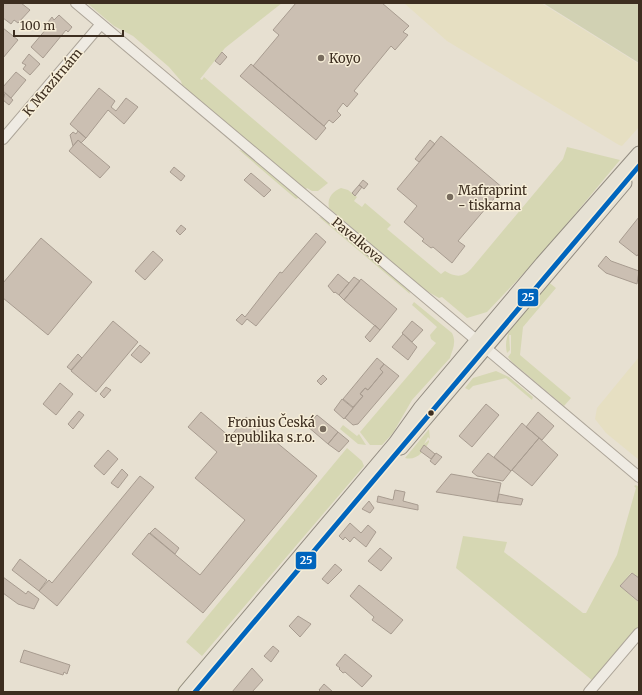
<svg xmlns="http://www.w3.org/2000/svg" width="642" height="695" viewBox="0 0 642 695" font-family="Merriweather,serif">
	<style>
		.farmland { fill: #e6dfc2 }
		.green { fill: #d6d7b3 }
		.cemetery { fill: #d1d1b3 }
		.building { fill: #cbbfb2; stroke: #a89c90 }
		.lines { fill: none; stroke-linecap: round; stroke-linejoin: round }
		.minor-casing { stroke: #ada599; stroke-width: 12 }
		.major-casing { stroke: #928b80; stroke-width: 15 }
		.minor { stroke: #efebe3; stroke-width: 10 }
		.major { stroke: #e6e1d4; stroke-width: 13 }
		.bus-1-casing { stroke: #f7eed8; stroke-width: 8 }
		.bus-1 { stroke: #0065bd; stroke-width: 5 }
		.poi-dot { fill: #786c5e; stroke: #f7eed8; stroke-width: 1.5 }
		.bus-dot { fill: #3d2e20; stroke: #f7eed8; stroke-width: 1.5 }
		.labels { text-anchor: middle; stroke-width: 3; stroke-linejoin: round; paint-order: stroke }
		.poi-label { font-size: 13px; fill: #3d2e20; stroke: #f7eed8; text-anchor: start }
		.street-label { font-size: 13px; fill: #3d2e20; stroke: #f7eed8 }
		.line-badge { stroke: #f7eed8; stroke-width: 1.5 }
		.badge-label { font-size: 11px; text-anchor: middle; font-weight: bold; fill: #fff }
	</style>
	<rect width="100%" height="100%" fill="#e7e0d1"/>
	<path class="farmland" d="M404,3h137l98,61v63l-17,19 -3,-1 -172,-104z
		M639,357v103l-33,-27 -11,-14 2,-11z"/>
	<path class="green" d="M87,3h195l-57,45 -25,31 2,1 2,-3 124,106 -10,8h-6l-5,-3 -2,2 -119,-100 -1,-4 -2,2 -2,-7 -12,-14 -36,-31 -19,-10z
		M567,147l53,13 -80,96 -53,56 -20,6 -25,-21 -3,1 -16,-9 -94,-81c-2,-10 3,-16 12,-20l7,2 9,7 -3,4 8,6 3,-4 26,22 -4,4 54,45 4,-3c10,6 18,7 26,-2l92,-110z
		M239,150l8,2 53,45 -4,2z
		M319,217l5,1 85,72 1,4z
		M547,281l9,7 -33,39 -3,28 51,43 -7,8 -52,-44 -4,-5 3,-4v-18h-2l1,15 -3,3c-7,-26 25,-53 40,-72z
		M414,302l38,31c5,10 0,17 -2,25l-38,42 -19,33 -11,12h-12l-10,-13 76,-89 -5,-4 -1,-4 7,-8 -25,-22z
		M496,371l13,6 24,20 -1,3 -26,-22 -33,8 -4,4 -4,-2 8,-10z
		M415,402l-21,35 -215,255h-4l220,-259z
		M343,425l14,11 2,-2 7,11 -8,-1 -18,-15z
		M429,429l1,10 -2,-2 -4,7 5,-4v2c-5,9 -12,19 -24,16z
		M347,448l15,13 2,5 -162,190 -16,-14z
		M636,485l3,2v89l-1,1 -7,-4 -11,13 19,17v23l-46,55 -137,-113 7,-32 44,6 -3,10 79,61h3l31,-58 19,-67 -2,-2z"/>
	<path class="cemetery" d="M543,3h96v60z"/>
	<path class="building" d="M3,3h18l9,7 -12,13 -4,-3 -3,4 -8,-6z
		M296,3h86l27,23 -6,6 5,3 -13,15 -4,-4 -37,45 4,3 -11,13 -4,-4 -6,8 4,4 -8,8 -4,-3 -5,6 -71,-60 26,-31 -6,-5z
		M59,15l13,12 -4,5 -2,-2 -23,28 -12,-11 16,-19 -2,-2 7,-9 2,3z
		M3,28l15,12 -15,18z
		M222,52l5,5 -7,8 -5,-4z
		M29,54l11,10 -10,11 -7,-6 3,-4 -4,-2z
		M251,64l75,64 -10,12 -76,-64z
		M16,72l10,8 -15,18 -8,-7v-4z
		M99,88l16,13 -4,6 5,4 10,-13 12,9 -14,17 -16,-14 -22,28 -16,-14z
		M5,93l8,7 -4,5 -6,-5z
		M78,131l8,7 -5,5 -3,-3 -5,6 -3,-11 3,-3 3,2z
		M441,136l62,52 -45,53 7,5 -13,17 -19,-16 -2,1 -9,-7 2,-2 -20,-17 13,-16 -20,-17z
		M78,140l32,27 -10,11 -31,-27z
		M430,140l5,4 -16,18 -4,-3z
		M174,167l11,9 -4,5 -11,-9z
		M251,173l20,17 -7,7 -20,-17z
		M363,180l5,4 -4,5 -5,-4z
		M359,185l3,2 -7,9 -3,-3z
		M639,217v36l-2,3 -18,-14z
		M181,225l5,4 -6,6 -4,-4z
		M316,233l10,9 -70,84 -9,-7 -5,6 -6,-5 6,-6 3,3 35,-45 2,1z
		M41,238l51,44 -44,53 -45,-37v-15z
		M153,251l10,9 -18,20 -10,-9z
		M606,256l5,5 28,10 -2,13 -31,-11 -8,-7z
		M338,274l11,9 -10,12 -4,-3 -1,1 -6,-7z
		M354,277l6,4 -16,19 -5,-5z
		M361,279l36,30 -17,21 -36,-30z
		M113,321l25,21 -42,50 -25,-21z
		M412,321l11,9 -11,12 -10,-9z
		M375,325l5,5 -10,12 -5,-5z
		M403,334l14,13 -9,13 -16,-13z
		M140,345l10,8 -9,10 -10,-8z
		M78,354l4,4 -11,12 -4,-3z
		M377,358l7,6 -4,5 3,3 -15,18 -3,-2 -5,6 3,2 -10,11 -10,-8z
		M384,364l15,12 -41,48 -5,1 -8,-7 18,-22 -3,-2 5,-6 3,2 15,-18 -3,-3z
		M323,375l4,4 -6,6 -4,-4z
		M60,383l13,11 -17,21 -13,-11z
		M106,387l5,3 -7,8 -4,-4z
		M342,399l11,9 -9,11 -10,-9z
		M486,404l13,11 -27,32 -13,-11z
		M79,411l5,4 -11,14 -5,-5z
		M201,412l29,25 16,-20 71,59 -114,137 -71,-59 17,-21 51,42 45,-55 -50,-42 22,-26 -29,-25z
		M538,412l16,14 -12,14 -16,-13z
		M317,415l21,17 -10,12 -21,-18z
		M522,423l17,15 -28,33 -17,-14z
		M338,432l11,9 -10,11 -11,-8z
		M539,438l19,17 -26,31 -20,-16z
		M424,445l11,9 -4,5 -11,-8z
		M108,450l10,9 -14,16 -10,-9z
		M436,453l6,4 -7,8 -5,-4z
		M488,453l23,18 -8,10 -26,-5 -5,-4z
		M122,469l6,6 -10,13 -7,-5z
		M451,474l50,9 -4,19 -61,-10z
		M140,476l14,11 -97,119 -18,-15 10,-11 3,3z
		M395,490l10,2 -2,9 15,4v5l-41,-8 1,-6 15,4z
		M499,494l24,5 -2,6 -24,-3z
		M369,501l5,7 -4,5 -8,-4z
		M350,523l11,10 7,-8 8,7 -10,15 -12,-10 -4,5 -5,-5 -2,3 -4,-4z
		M155,528l24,20 -4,6 -25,-21z
		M380,548l12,10 -11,13 -13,-10z
		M20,559l27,21 -8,11 -27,-21z
		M335,564l7,6 -14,14 -6,-5z
		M632,573l7,5v24l-19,-16z
		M3,577l23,17 2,-3 11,8 -5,10 -16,-5 -15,-11z
		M359,585l44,35 -12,14 -19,-14 2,-3 -24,-21z
		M298,616l13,8 -11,13 -11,-11z
		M273,646l6,5 -8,11 -7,-6z
		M24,650l46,15 -3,9 -3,-2 -1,3 -43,-13z
		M345,654l27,22 -10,11 -17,-15 -2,1 -4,-4 1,-1 -4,-3z
		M252,668l11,12 -11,12h-20z
		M324,684l9,8h-12l-2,-2z"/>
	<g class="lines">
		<defs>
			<path id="minor" d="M76,3l563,474
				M3,139l98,-115
				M589,692l50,-59"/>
			<path id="major" d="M401,448l224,-265
				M185,692l210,-249 25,-35 122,-145 97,-110"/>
		</defs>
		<use href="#minor" class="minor-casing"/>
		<use href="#major" class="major-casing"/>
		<use href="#minor" class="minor"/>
		<use href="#major" class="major"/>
		<defs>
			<path id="bus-1" d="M195,692l444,-526"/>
		</defs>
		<use href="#bus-1" class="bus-1-casing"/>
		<use href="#bus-1" class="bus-1"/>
	</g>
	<g class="poi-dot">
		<circle cx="321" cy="58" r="4"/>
		<circle cx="450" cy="197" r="4"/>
		<circle cx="323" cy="429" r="4"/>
	</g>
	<circle class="bus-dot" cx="431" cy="413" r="3.5"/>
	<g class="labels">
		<g class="poi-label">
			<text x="329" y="63">Koyo</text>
			<text x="458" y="195">Mafraprint<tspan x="458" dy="15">- tiskarna</tspan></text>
			<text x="315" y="427" text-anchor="end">Fronius Česká<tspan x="315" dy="15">republika s.r.o.</tspan></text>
		</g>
		<g class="street-label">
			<text transform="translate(52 82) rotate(-50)" y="5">K Mrazírnám</text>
			<text transform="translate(358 240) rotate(40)" y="5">Pavelkova</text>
		</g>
	</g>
	<g class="line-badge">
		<rect x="517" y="288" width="22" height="19" rx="4" fill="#0065bd"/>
		<rect x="295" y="551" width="22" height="19" rx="4" fill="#0065bd"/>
	</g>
	<g class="badge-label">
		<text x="528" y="301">25</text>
		<text x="306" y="564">25</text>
	</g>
	<rect width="642" height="695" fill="none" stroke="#3d2e20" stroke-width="8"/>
	<path d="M14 30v6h109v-6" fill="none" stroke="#3d2e20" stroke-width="2"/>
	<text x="20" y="30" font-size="12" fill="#3d2e20" stroke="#f7eed8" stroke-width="3" paint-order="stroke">100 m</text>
</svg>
